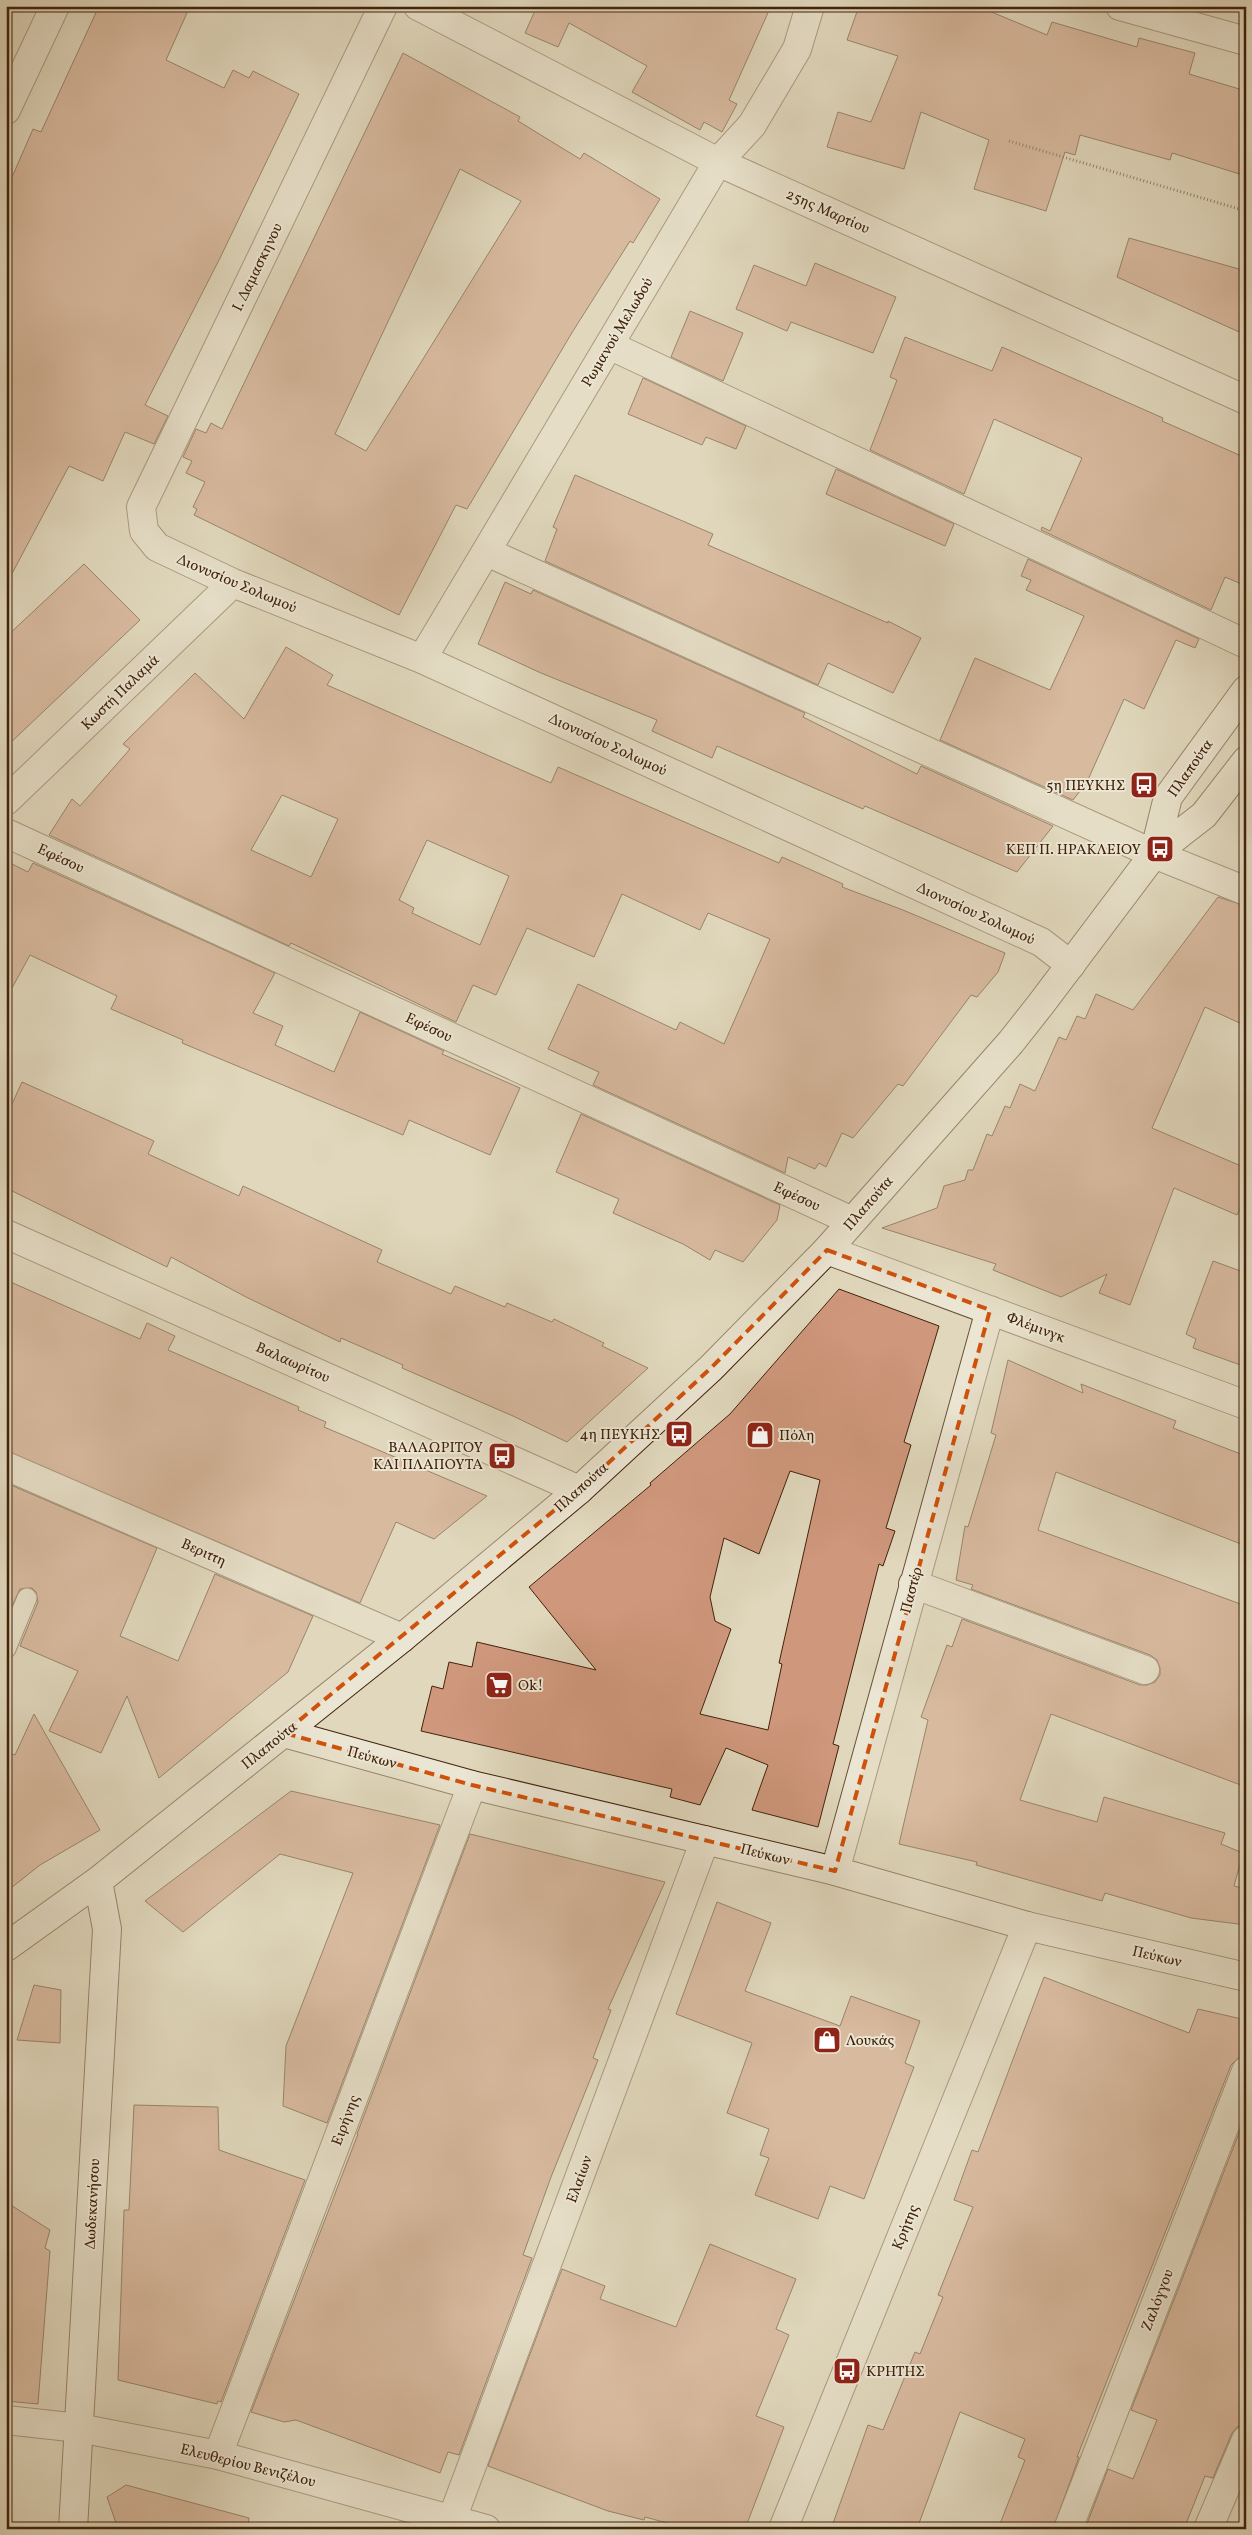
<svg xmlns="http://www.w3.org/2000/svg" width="1252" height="2535" viewBox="0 0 1252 2535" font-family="Vollkorn,serif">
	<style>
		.building { fill: #cf977c; stroke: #42230a; fill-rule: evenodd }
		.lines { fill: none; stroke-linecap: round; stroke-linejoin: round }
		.lane-casing { stroke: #6a5036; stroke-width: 21 }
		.street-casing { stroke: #6a5036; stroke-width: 30 }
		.secondary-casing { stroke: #42230a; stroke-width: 30 }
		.path { stroke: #42230a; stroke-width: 3; stroke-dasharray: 1 2.5; stroke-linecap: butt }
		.lane { stroke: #ebe5d3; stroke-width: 19 }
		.street { stroke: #ebe5d3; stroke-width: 28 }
		.secondary { stroke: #ebe5d3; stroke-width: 28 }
		.marked { fill: none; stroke: #cf510c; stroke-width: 4; stroke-dasharray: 10 6; stroke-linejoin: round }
		.labels { text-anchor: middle; stroke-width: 4; stroke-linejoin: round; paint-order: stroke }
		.street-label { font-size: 15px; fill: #42230a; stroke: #ebe5d3 }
		.poi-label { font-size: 15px; fill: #42230a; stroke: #ebe5d3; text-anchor: end }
	</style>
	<rect width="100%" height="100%" fill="#e0d7bc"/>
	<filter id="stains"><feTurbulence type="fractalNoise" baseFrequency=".004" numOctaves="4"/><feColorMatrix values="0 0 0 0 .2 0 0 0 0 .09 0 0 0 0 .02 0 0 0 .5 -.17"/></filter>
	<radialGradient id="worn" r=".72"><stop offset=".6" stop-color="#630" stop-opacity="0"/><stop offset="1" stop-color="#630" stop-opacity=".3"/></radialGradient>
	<path class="building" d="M99,6h91l-24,54 58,28 9,-18 16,8 4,-7 46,23 -79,164 -75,147 23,11 -14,28 -29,-12 -22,49 -34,-15 -63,119v-394l27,-62 8,3z
		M537,6h234l-42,94 8,4 -15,28 -18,-10 -4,8 -68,-38 15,-26 -78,-43 -11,24 -33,-14z
		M859,6h118l70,29 5,-13 85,25 2,-9 56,15 -6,21 57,17v85l-74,-23 -2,7 -90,-25 -5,20 -10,-3 -19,59 -72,-22 15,-49 -68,-28 -17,57 -77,-22 11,-35 33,10 27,-66 -51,-16z
		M403,53l117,64 -2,4 62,38 4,-6 76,46 -27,44 -3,-2 -57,90 -106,178 -11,-4 -57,110 -205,-100 3,-6 -4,-2 12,-25 -19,-9 6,-12 -9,-4 13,-28 10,4 5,-10 11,6zM460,169l61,32 -155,250 -31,-17z
		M1129,238l117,33v64l-129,-58z
		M815,263l81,34 -23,56 -82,-31 -4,9 -51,-22 18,-44 52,21z
		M690,311l53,22 -20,48 -52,-24z
		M905,337l87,34 10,-24 161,71 -1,3 84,37v128l-21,-9 -14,33 -170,-80 1,-3 8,4 32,-73 -88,-39 -30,75 -94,-44 27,-70 -7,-3z
		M643,378l103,48 -10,23 -30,-12 -4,8 -74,-31z
		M836,469l118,55 -9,22 -119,-52z
		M575,475l138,59 -5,11 180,78v-2l33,17 -28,55 -65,-30 -10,22 -273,-124 12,-32 -4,-2z
		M1028,559l171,80 -4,9 -19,-8 -32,69 -20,-10 -37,83 -14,18 -133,-60 35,-82 75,32 34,-74 -58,-26 5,-10 -10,-4z
		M84,564l56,56 -134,127v-110z
		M505,582l26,12 2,-4 272,123 -2,4 114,57 4,-8 132,60 -36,46 -152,-66 -2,3 -146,-63 -5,12 -60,-27 5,-11 -116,-47 -63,-29z
		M286,647l47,28 -6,10 224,98 7,-16 221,96 3,-6 61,27 -1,3 61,23 102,43 -7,19 -21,25 -6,-2 -68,91 -5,-2 -45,54 -11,-5 -16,34 -7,-4 -4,6 -27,-12 -3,16 -192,-88 6,-13 -51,-23 30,-65 98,46 4,-8 44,22 46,-105 -62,-26 -8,17 -78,-36 -28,63 -67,-29 -31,67 -23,-10 -17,37 -165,-79 -2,3 -240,-111 23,-36 8,7 50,-57 -7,-5 72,-71 49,46zM282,795l56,24 -27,58 -60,-27zM427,840l82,36 -29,69 -68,-32 2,-5 -15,-8z
		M6,861l22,11 5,-9 242,110 -22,40 30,13 -8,19 59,27 26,-60 84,39 -2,3 78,34 -30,67 -81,-35 -6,15 -221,-92 1,-3 -72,-31 6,-13 -87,-41 -24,44z
		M1218,897l28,9v120l-41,-19 -53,121 94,40v36l-5,2 -4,9 -63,-27 -44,117 -31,-12 8,-19 -46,23 -68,-27 3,-6 -114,-36 55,-20 7,-22 21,-6 3,-10h5l14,-36 5,2 13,-30 5,2 10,-24 15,7 24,-54 7,3 11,-24 8,3 11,-25 37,16z
		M22,1082l132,59 -6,13 91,42 4,-10 139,64 -5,12 74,32 4,-8 50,21 2,-4 45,19 2,-3 50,24 -2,3 46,22 -81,74 -54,-26 -111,-48 1,-3 -62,-27 -1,4 -94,-45 -75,-40 -4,10 -161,-79v-71z
		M581,1114l199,91 -3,15 -34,42 -28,-12 -5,10 -27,-16 -70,-31 6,-14 -63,-27z
		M1213,1261l33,12v94l-53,-19 3,-9 -10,-5z
		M6,1280l134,59 7,-16 28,13 -7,14 131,57 -1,3 28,12 -2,5 163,69 -53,43 -38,-17 -36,81 -354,-152z
		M839,1289l100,37 -35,116 7,3 -25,83 9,3 -12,35 -4,-2 -46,180 6,2 -21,81 -66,-17 16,-45 -42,-17 -26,57 -30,-8 2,-8 -251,-58 11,-45 11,3 6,-27 23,5 5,-25 119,28 -67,-83 122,-102 -1,-2 80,-69zM790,1471l30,9 -41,183 3,1 -14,66 -68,-16 31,-85 -16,-8 -5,-24 14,-59 35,16z
		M1008,1360l75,33 -2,-9 95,37 -3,7 73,28v90l-190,-74 -18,58 208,76v181l-195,-73 -31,86 77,22 7,-25 121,36 -4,11 22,9 -9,33 12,3v36l-55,-7 -86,-25 -3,8 -126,-36 1,-3 -78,-18 29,-124 -7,-3 26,-72 5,2 10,-28 178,66h7l8,-3 5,-7v-7l-3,-8 -7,-5 -179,-66 2,-4 -17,-5 9,-54 3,1 28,-92 -5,-2z
		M6,1483l151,65 -37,88 58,25 37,-87 98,42 -25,56 -129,106 -32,-82 -26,57 -52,-22 29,-60 -58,-25 18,-44 -2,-10 -4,-4 -12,1 -14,30z
		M34,1714l66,116 -60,35 -34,27v-140l9,3z
		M291,1791l149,34 -113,298 -44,-17 3,-60 67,-173 -73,-19 -97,78 -38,-31z
		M470,1834l195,48 -57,127 3,1 -18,48 5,2 -47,117 -28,78 9,3 -73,197 -11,-3 -8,21 -144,-53 -12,2 -33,-10 107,-278h-1z
		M717,1902l54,21 -26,68 95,35 11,-30 69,25 -15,42 9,4 -50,132 -34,-13 -12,33 -63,-24 14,-37 -9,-3 9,-26 -42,-16 25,-70 -76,-29z
		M1044,1977l145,56 9,-24 48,11v36l-9,3 -6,6 -154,392h2l-26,72h-55l27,-69 -7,-3 7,-18 -65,-27 -43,117h-86l37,-104 15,5 32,-78 5,2 23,-57 -5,-2 35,-88 -19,-7 18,-50 6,2z
		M34,1985l27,5 -1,53 -43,-3z
		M134,2105l84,2 1,43 86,30 -84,222 -3,-1 -1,3 -99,-24 6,-170h5z
		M1246,2115v310l-9,2 -5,6 -19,45 -8,-2 -21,53h-99l23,-60 25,10 24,-59 -26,-10z
		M6,2202l44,28 -5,18 5,3 -12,153 -32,-3z
		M710,2244l86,35 -20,50 13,6 -33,81 28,11 -39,102h-56l-44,-12 -1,3 -36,-9 -120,-45 74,-197 43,17 -5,13 76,28z
		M126,2485l123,33 -1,11h-130l-11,-32z"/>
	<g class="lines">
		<defs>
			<path id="lane" d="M6,1649l21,-51"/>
			<path id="street" d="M383,6l-242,501 3,24 13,16 76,36 189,76 619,283 30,23
				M418,6l300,156 528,238
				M1120,6l126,35
				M6,110l49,-104
				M609,345l637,299
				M487,552l667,302 92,37
				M422,659l296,-497 34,-37 45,-76 13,-43
				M6,801l227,-218
				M6,833l846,388
				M6,1234l573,256
				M827,1250l419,155
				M6,1466l396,172
				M913,1584l232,86
				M835,1871l155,-561
				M6,2420l73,8 139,27 268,74
				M218,2455l254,-670
				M452,2519l253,-679
				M783,2529l244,-603
				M1068,2529l178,-458
				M1208,2529l38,-89"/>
			<path id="secondary" d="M1154,854l14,-57 78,-107
				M284,1733l188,52 363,86 192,55 219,51
				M6,1947l92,-66 304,-243 177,-148 132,-122 116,-118 184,-208 30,-38 113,-150 50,-39 42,-54
				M73,2529l34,-600 -9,-48"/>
		</defs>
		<use href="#lane" class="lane-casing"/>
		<use href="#street" class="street-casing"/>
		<use href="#secondary" class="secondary-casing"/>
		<path class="path" d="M1009,141l237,70"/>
		<use href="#lane" class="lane"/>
		<use href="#street" class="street"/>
		<use href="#secondary" class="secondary"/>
	</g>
	<path d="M0 0H1252V2535H0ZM827,1250l163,60 -155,561 -363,-86 -188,-52 295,-243 132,-122z" fill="#e0d7bc" fill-opacity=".55" fill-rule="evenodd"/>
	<path class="marked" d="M827,1250l163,60 -155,561 -363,-86 -188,-52 295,-243 132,-122z"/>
	<defs>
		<symbol id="bus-square" viewBox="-11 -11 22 22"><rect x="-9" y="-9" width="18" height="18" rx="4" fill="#8f2418" stroke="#ebe5d3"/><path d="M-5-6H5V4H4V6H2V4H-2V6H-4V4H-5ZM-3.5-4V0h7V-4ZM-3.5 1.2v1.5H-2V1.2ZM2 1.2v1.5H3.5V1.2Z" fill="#fff"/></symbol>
		<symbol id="shop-square" viewBox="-11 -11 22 22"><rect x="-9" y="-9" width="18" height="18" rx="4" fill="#8f2418" stroke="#ebe5d3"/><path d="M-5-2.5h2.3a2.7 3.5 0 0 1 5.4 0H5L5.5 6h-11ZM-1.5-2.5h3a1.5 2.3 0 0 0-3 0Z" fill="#fff"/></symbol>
		<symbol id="supermarket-square" viewBox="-11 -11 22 22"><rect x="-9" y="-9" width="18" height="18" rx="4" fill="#8f2418" stroke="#ebe5d3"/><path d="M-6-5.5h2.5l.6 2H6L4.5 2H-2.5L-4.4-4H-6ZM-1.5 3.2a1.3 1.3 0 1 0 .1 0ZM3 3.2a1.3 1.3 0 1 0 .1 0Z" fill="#fff"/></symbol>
	</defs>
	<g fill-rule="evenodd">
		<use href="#bus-square" x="1128" y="769" width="32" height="32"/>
		<use href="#bus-square" x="1144" y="833" width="32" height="32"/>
		<use href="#bus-square" x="663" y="1418" width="32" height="32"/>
		<use href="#shop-square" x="744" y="1419" width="32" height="32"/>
		<use href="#bus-square" x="486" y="1440" width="32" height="32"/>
		<use href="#supermarket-square" x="483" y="1669" width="32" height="32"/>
		<use href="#shop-square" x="811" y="2024" width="32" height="32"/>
		<use href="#bus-square" x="831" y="2355" width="32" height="32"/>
	</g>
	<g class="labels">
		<g class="street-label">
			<text transform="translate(828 211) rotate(24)" y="5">25ης Μαρτίου</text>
			<text transform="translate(257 267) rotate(-64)" y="5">Ι. Δαμασκηνου</text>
			<text transform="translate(617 332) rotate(-59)" y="5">Ρωμανού Μελωδού</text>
			<text transform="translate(237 583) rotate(23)" y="5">Διονυσίου Σολωμού</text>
			<text transform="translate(120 692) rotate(-44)" y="5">Κωστή Παλαμά</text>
			<text transform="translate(608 744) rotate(25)" y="5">Διονυσίου Σολωμού</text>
			<text transform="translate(1190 768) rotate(-55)" y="5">Πλαπούτα</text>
			<text transform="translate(61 858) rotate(25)" y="5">Εφέσου</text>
			<text transform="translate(976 913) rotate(25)" y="5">Διονυσίου Σολωμού</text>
			<text transform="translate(429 1027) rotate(25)" y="5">Εφέσου</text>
			<text transform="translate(797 1196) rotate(25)" y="5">Εφέσου</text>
			<text transform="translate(868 1203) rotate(-49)" y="5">Πλαπούτα</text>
			<text transform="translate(1036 1327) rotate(21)" y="5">Φλέμινγκ</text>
			<text transform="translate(293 1362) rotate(24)" y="5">Βαλαωρίτου</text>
			<text transform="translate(581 1487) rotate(-42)" y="5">Πλαπούτα</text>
			<text transform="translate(204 1552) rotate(24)" y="5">Βεριττη</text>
			<text transform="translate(911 1590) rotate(-75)" y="5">Παστέρ</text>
			<text transform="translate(269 1745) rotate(-39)" y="5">Πλαπούτα</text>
			<text transform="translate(372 1757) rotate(15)" y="5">Πεύκων</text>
			<text transform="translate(765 1854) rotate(14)" y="5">Πεύκων</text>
			<text transform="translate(1157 1956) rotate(13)" y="5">Πεύκων</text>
			<text transform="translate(345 2120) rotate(-69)" y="5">Ειρήνης</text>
			<text transform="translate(579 2179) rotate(-70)" y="5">Ελαίων</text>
			<text transform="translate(92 2204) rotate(-87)" y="5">Δωδεκανήσου</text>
			<text transform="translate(905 2227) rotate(-68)" y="5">Κρήτης</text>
			<text transform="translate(1157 2300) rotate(-69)" y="5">Ζαλόγγου</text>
			<text transform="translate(248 2465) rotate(14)" y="5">Ελευθερίου Βενιζέλου</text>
		</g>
		<g class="poi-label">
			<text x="1125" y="790">5η ΠΕΥΚΗΣ</text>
			<text x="1141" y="854">ΚΕΠ Π. ΗΡΑΚΛΕΙΟΥ</text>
			<text x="660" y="1439">4η ΠΕΥΚΗΣ</text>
			<text x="779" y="1440" text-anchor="start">Πόλη</text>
			<text x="483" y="1452">ΒΑΛΑΩΡΙΤΟΥ<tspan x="483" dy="17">ΚΑΙ ΠΛΑΠΟΥΤΑ</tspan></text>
			<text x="518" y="1690" text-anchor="start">Ok!</text>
			<text x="846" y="2045" text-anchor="start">Λουκάς</text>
			<text x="866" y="2376" text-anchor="start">ΚΡΗΤΗΣ</text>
		</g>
	</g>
	<rect width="1252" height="2535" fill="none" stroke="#e0d7bc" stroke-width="25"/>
	<rect x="8" y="8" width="1237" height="2520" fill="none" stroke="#42230a" stroke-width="2.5"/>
	<rect x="12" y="12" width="1227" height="2510" fill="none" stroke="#42230a"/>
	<rect width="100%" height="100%" filter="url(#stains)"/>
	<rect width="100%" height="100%" fill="url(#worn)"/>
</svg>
